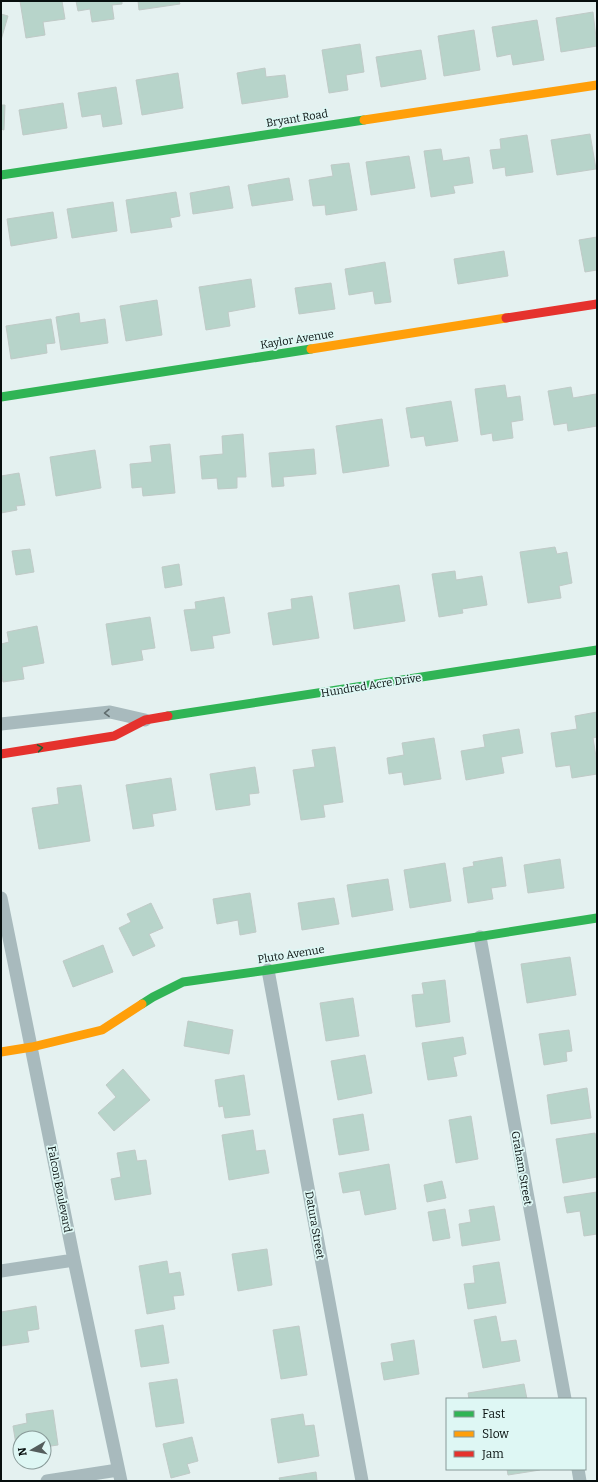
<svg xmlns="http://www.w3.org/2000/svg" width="598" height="1482" viewBox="0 0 598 1482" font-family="Bitter,serif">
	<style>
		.building { fill: #b7d4ca; stroke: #c0cac7 }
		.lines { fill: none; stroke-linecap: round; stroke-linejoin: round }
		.street { stroke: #a8babd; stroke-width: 13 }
		.fast { stroke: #30b455; stroke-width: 9 }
		.slow { stroke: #ff9f0a; stroke-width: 9 }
		.jam { stroke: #e5322d; stroke-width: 9 }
		.oneway { stroke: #606d6e }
		.oneway2 { stroke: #1c6232 }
		.labels { text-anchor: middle; stroke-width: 3.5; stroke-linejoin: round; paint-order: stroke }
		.street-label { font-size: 11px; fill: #070f0e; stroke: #def7f4 }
	</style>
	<rect width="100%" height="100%" fill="#e4f1f0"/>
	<path class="building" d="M20,1h42l3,18 -22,3 2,13 -19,3z
		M76,1h46v3l-10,1 2,14 -22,3 -2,-13 -12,2z
		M138,1h41l1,3 -41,6z
		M593,12l4,34 -36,6 -5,-34z
		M1,14l7,2 -7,24z
		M537,20l7,40 -31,5 -2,-11 -14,3 -5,-30z
		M474,30l6,40 -36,6 -6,-40z
		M360,44l4,28 -18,3 2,15 -19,3 -7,-43z
		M421,50l5,29 -45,8 -5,-30z
		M265,68l1,9 19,-2 3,22 -46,7 -5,-31z
		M178,73l5,35 -41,7 -6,-35z
		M116,87l6,37 -19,3 -2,-13 -19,3 -4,-24z
		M63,103l4,25 -44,7 -4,-25z
		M1,105h4l-1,25 -3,-1z
		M590,134l6,35 -39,6 -6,-35z
		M527,135l6,37 -27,4 -1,-9 -12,2 -3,-19 11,-1 -1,-10z
		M441,149l2,12 26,-4 4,26 -20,3 2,7 -24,4 -7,-46z
		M409,156l6,32 -44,7 -5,-33z
		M349,163l8,47 -31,5 -1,-10 -12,1 -4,-26 24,-4 -2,-11z
		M289,178l4,22 -41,6 -4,-21z
		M229,186l4,22 -40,6 -3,-21z
		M176,192l4,24 -10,2 2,9 -41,6 -5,-33z
		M113,202l4,29 -45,7 -5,-29z
		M53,212l4,26 -46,8 -4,-27z
		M597,237v33l-12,2 -6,-32z
		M504,251l4,25 -50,8 -4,-25z
		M385,262l6,40 -16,2 -2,-13 -24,4 -4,-26z
		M251,279l4,28 -27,5 2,14 -24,4 -7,-43z
		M331,283l4,26 -36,5 -4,-26z
		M157,300l5,35 -36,6 -6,-35z
		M79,313l1,10 25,-4 3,24 -47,7 -5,-33z
		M51,319l4,24 -9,1 1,9 -36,6 -5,-33z
		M505,385l2,13 13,-2 3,24 -12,2 2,16 -20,3 -1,-8 -11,2 -6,-46z
		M571,387l2,11 23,-4 1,32 -29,5 -1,-8 -13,2 -6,-34z
		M451,401l7,40 -32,5 -2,-10 -13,2 -5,-30z
		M382,419l7,47 -46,7 -7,-47z
		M243,434l3,43h-9v11l-19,1 -1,-11 -15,1 -2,-23 23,-2 -1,-18z
		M170,444l5,49 -32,3 -1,-9 -10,1 -2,-24 22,-2 -2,-16z
		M314,449l2,25 -33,3 1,9 -12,1 -3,-34z
		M95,450l6,38 -45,8 -6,-39z
		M19,473l6,32 -9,1 1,4 -16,3v-37z
		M555,547l2,7 10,-2 5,31 -13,3 2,12 -33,5 -8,-51z
		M30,549l4,23 -18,3 -4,-24z
		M179,564l3,21 -17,3 -3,-21z
		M455,571l1,9 26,-4 5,29 -25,4 1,4 -24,4 -7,-43z
		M399,585l6,36 -51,8 -5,-36z
		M312,596l7,42 -46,7 -5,-32 24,-4 -1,-10z
		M224,597l6,36 -18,3 2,12 -23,3 -7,-41 12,-1 -1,-7z
		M150,617l5,31 -14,2 2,10 -31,5 -6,-41z
		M37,626l7,37 -22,4 2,12 -21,3 -2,-12v-26l8,-2 -2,-10z
		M597,712v25l-4,1 4,25v11l-25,4 -2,-13 -14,2 -5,-34 26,-4 -2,-13z
		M519,729l4,24 -22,4 3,16 -38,7 -5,-29 24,-4 -2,-12z
		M434,738l7,41 -37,6 -2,-13 -13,2 -2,-16 17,-3 -2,-12z
		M335,747l8,55 -20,3 2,12 -24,3 -8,-50 22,-3 -3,-17z
		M255,767l4,26 -10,1 1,11 -34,5 -6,-36z
		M171,778l5,32 -24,4 2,12 -21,3 -7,-44z
		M81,785l9,56 -51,8 -7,-41 27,-4 -2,-16z
		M502,857l4,29 -15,2 2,11 -25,4 -5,-35 11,-2 -1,-4z
		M560,859l4,29 -36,5 -4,-28z
		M445,863l6,38 -41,7 -6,-38z
		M388,879l5,31 -41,7 -5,-32z
		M250,893l6,39 -16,3 -2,-15 -21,4 -4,-25z
		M334,898l5,26 -37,6 -4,-27z
		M151,903l12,25 -14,6 6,12 -22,10 -14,-28 12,-6 -4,-8z
		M103,945l10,27 -40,15 -10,-26z
		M570,957l6,38 -49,8 -6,-39z
		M445,980l5,42 -34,5 -4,-32 12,-1 -2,-11z
		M353,998l6,38 -33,5 -6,-38z
		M188,1021l45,9 -4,24 -45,-8z
		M569,1030l3,21 -6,1 1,9 -23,4 -5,-31z
		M463,1037l3,17 -13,3 4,19 -29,4 -6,-37z
		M365,1055l7,38 -34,7 -7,-39z
		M123,1069l27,31 -36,31 -16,-18 18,-16 -10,-12z
		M244,1075l6,40 -25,3 -2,-12 -4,1 -4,-27z
		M587,1088l4,30 -40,6 -4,-29z
		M363,1114l6,36 -30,5 -6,-36z
		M471,1116l7,43 -22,4 -7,-43z
		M253,1130l3,21 9,-1 4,23 -40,7 -7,-45z
		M595,1133l2,9v35l-34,6 -7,-44z
		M135,1150l2,11 9,-1 5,34 -36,6 -4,-21 10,-2 -4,-24z
		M389,1164l7,45 -31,6 -5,-25 -17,3 -4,-20z
		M442,1181l4,17 -19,4 -3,-17z
		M597,1192v42l-13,2 -4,-25 -13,2 -3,-16z
		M494,1206l6,34 -38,6 -3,-22 12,-2 -2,-12z
		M445,1209l5,29 -17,3 -5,-29z
		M267,1249l5,36 -34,6 -6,-37z
		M167,1261l2,13 11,-2 4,23 -11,1 2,13 -28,5 -8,-48z
		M499,1262l7,41 -38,6 -4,-25 11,-1 -2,-17z
		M36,1306l3,23 -12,2 2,11 -28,4v-34z
		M496,1316l5,26 15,-2 4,21 -37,7 -9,-48z
		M163,1325l6,38 -28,4 -6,-37z
		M299,1326l8,49 -26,4 -8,-49z
		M414,1340l5,34 -35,6 -3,-17 13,-2 -3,-17z
		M177,1379l7,44 -28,4 -7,-44z
		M524,1384l3,15h-58l-1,-6z
		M53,1410l5,35 -14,2v-9h-24v13h-3l-4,-25 14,-3 -1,-9z
		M303,1414l2,12 9,-1 5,31 -41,7 -7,-44z
		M192,1437l6,24 -11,3 3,9 -19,5 -8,-34z
		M507,1469h33v1l-32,5z
		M316,1472l1,9h-37l-1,-3z"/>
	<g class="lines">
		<path class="street" d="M1,724l109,-12 35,8
			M1,898l73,362 47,221
			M480,937l85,462
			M268,970l94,511
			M1,1271l73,-11
			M578,1469l2,12
			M47,1481l71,-11"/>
		<path class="fast" d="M1,175l363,-55
			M1,397l310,-48
			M168,716l429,-66
			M142,1004l11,-7 30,-15 85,-12 329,-52"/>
		<path class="slow" d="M364,120l233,-35
			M311,349l195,-31
			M1,1052l31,-5 70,-17 40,-26"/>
		<path class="jam" d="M506,318l91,-14
			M1,754l113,-18 31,-16 23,-4"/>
	</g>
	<defs><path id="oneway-chevron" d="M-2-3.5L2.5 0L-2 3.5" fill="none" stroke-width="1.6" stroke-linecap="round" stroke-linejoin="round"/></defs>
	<use class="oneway" href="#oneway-chevron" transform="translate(107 713) rotate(179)"/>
	<use class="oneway2" href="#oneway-chevron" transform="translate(40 748) rotate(-9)"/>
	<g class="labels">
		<g class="street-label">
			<text transform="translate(297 118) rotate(-9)" y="4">Bryant Road</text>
			<text transform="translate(297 339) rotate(-9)" y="4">Kaylor Avenue</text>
			<text transform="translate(371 685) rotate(-9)" y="4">Hundred Acre Drive</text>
			<text transform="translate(291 954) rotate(-9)" y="4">Pluto Avenue</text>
			<text transform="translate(522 1168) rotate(80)" y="4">Graham Street</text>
			<text transform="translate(60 1189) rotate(79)" y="4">Falcon Boulevard</text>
			<text transform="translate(315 1225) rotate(80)" y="4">Datura Street</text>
		</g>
	</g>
	<rect width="598" height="1482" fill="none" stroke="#070f0e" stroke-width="4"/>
	<rect x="446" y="1398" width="140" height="72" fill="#def7f4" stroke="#889a98"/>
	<rect x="454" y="1411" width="20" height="6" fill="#30b455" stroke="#889a98"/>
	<text x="482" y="1418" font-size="12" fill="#070f0e">Fast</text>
	<rect x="454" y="1431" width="20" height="6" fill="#ff9f0a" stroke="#889a98"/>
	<text x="482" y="1438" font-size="12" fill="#070f0e">Slow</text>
	<rect x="454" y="1451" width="20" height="6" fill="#e5322d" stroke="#889a98"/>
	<text x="482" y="1458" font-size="12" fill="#070f0e">Jam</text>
	<g transform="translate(32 1450) rotate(261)"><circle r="19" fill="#def7f4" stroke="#889a98"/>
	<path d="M0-3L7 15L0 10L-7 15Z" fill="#545e5d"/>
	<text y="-6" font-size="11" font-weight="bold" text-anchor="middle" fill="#070f0e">N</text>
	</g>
</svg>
